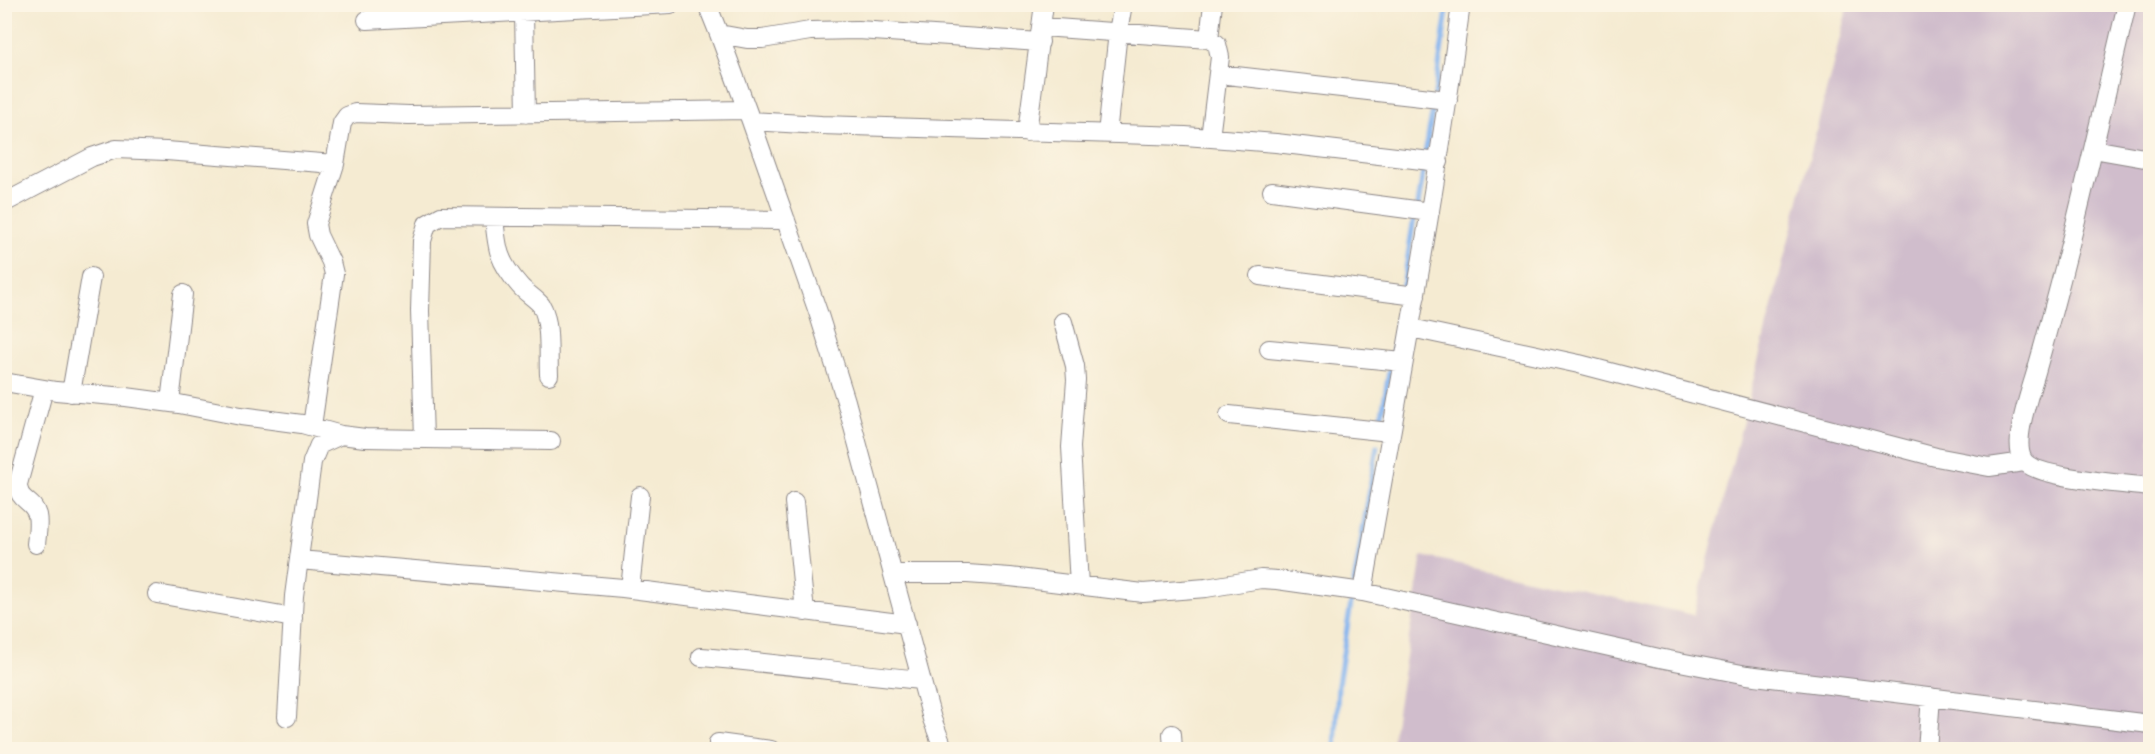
<svg xmlns="http://www.w3.org/2000/svg" width="2155" height="754" viewBox="0 0 2155 754" font-family="Dekko,sans-serif">
	<style>
		.industrial { fill: #d0bdcc }
		.lines { fill: none; stroke-linecap: round; stroke-linejoin: round }
		.stream { stroke: #83b4ef; stroke-width: 5 }
		.minor-casing { stroke: #8c8686; stroke-width: 20 }
		.minor { stroke: #fff; stroke-width: 18 }
	</style>
	<rect width="100%" height="100%" fill="#fcf5e5"/>
	<filter id="ink" filterUnits="userSpaceOnUse"><feTurbulence type="fractalNoise" baseFrequency=".0167" numOctaves="2"/><feDisplacementMap in="SourceGraphic" scale="12" xChannelSelector="R" yChannelSelector="G"/><feConvolveMatrix kernelMatrix="1 2 1 2 8 2 1 2 1" color-interpolation-filters="sRGB"/></filter>
	<filter id="wash" filterUnits="userSpaceOnUse"><feTurbulence type="fractalNoise" baseFrequency=".008" numOctaves="4" result="noise"/><feDisplacementMap in="SourceGraphic" scale="24" xChannelSelector="R" yChannelSelector="G"/><feGaussianBlur stdDeviation="1.35" result="paint"/><feColorMatrix in="noise" values="0 0 0 0 0 0 0 0 0 0 0 0 0 0 0 0 0 1.4 0 .05"/><feComposite in="paint" operator="in"/></filter>
	<g filter="url(#wash)">
		<rect width="100%" height="100%" fill="#f5ebd2"/>
		<path class="industrial" d="M1848,5h302v744l-759,1 31,-194 272,59z"/>
		<g class="lines">
			<path class="stream" d="M1435,94l13,-90
				M1425,154l9,-51
				M1418,205l6,-39
				M1403,289l11,-72
				M1392,358l9,-57
				M1380,427l10,-61
				M1354,584l23,-138
				M1335,750l3,-65 14,-88"/>
		</g>
	</g>
	<g filter="url(#ink)">
		<g class="lines">
			<defs>
				<path id="minor" d="M707,4l12,30 32,87 67,191 28,89 86,318 12,31
					M2127,4c-29,123 -56,246 -91,368 -6,21 -24,69 -13,88 11,18 104,24 127,27
					M524,13l2,101
					M367,20l304,-16
					M1042,27l167,12 8,5 3,13 -10,81
					M719,34l28,5h15l48,-8 48,-1 182,12
					M1209,39l4,-35
					M1218,74l230,26
					M751,121l70,4 364,11 91,7 163,19
					M1027,132l17,-128
					M1107,134l11,-102 5,-28
					M2093,149l57,10
					M1272,191l158,21
					M4,203l88,-46 24,-8 50,2 169,13
					M494,217c3,32 4,44 26,69 6,7 15,12 21,19 10,16 7,51 8,70
					M1260,276l156,20
					M1063,322l12,44 1,14 -5,67 8,138
					M1411,328l168,36 357,93 53,10 35,-5
					M1269,349l134,13
					M4,382l52,9 70,6 53,7 62,12 61,8 39,11 24,3 186,3
					M71,393l20,-116
					M170,402l13,-108
					M1229,415l161,17
					M312,426l22,-152 -3,-12 -13,-27 -2,-11 19,-60 7,-41 5,-7 8,-3 54,2 338,-5
					M424,439l-4,-128 2,-70 5,-17 14,-8 345,4
					M794,502l11,110
					M36,544c1,-9 3,-20 1,-29 -4,-16 -19,-13 -19,-31l26,-95
					M299,560l324,28 284,36
					M893,574h74l43,3 133,16 63,-5 55,-9 16,1 86,12 296,66 88,17 403,49
					M630,589l10,-93
					M1363,592c34,-196 72,-390 98,-588
					M157,594l136,24
					M701,657c74,6 147,16 220,23
					M287,717l7,-121 18,-134 7,-17 22,-10
					M1172,734l1,16
					M718,743l53,7
					M1927,750l4,-53"/>
			</defs>
			<use href="#minor" class="minor-casing"/>
			<use href="#minor" class="minor"/>
		</g>
	</g>
	<rect width="2155" height="754" fill="none" stroke="#fcf5e5" stroke-width="24"/>
</svg>
